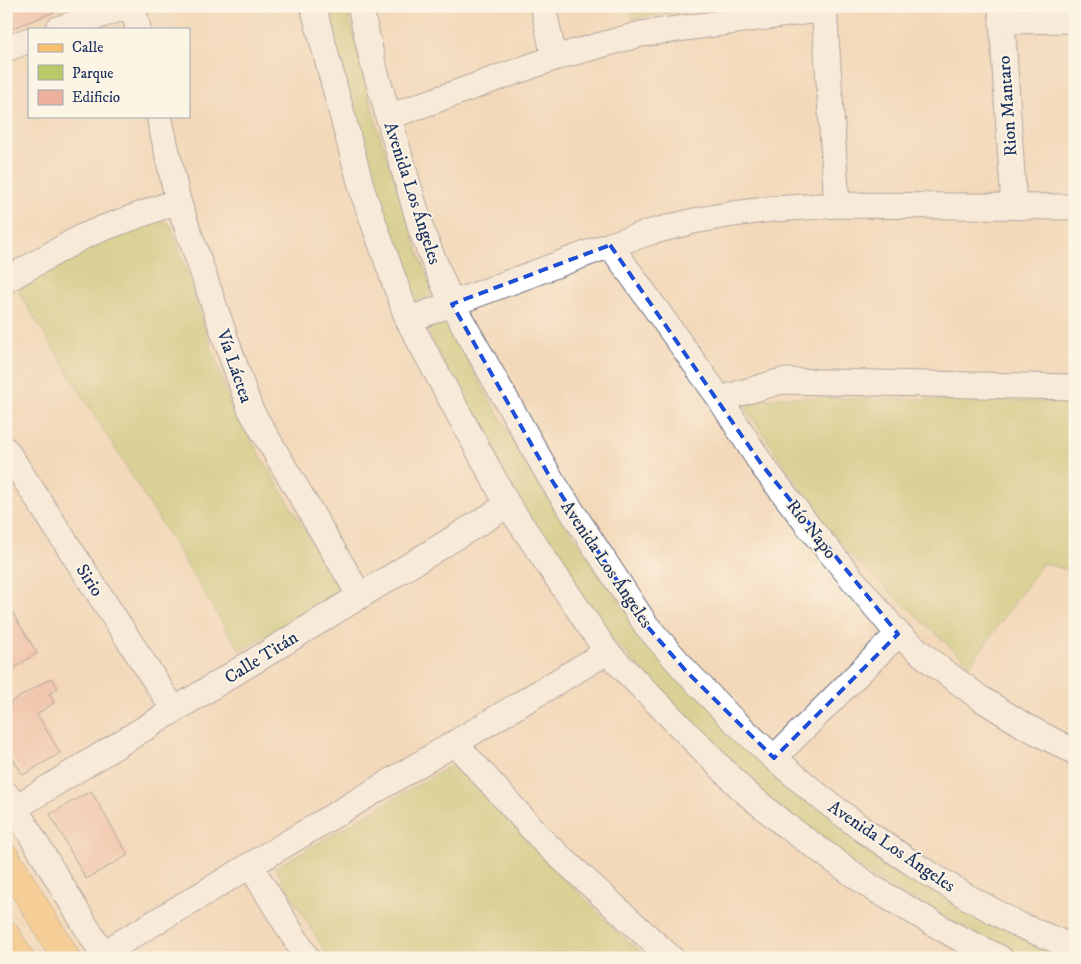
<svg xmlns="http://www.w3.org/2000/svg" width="1081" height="964" viewBox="0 0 1081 964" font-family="'IM FELL DW Pica',serif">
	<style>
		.green { fill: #bbc86a; stroke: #6b7c64 }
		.building { fill: #efb19f }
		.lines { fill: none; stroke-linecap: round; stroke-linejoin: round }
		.minor-casing { stroke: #676a7e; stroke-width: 27 }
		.major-casing { stroke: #676a7e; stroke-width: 29 }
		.minor { stroke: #fff; stroke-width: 25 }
		.major { stroke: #f7c06c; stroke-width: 28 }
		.marked { fill: none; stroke: #1d4ed8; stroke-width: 4; stroke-dasharray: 10 6; stroke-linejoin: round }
		.labels { text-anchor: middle; stroke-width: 4; stroke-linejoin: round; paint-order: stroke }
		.street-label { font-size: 18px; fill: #1b2f5e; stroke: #fcf5e5 }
	</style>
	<rect width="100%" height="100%" fill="#fcf5e5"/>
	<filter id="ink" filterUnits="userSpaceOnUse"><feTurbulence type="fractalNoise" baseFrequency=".02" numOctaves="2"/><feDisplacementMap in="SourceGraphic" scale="10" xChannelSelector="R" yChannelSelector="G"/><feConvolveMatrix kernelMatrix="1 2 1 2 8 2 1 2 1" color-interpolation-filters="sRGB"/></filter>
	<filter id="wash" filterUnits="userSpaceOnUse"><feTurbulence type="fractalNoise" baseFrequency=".0096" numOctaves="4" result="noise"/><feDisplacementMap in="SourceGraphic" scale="20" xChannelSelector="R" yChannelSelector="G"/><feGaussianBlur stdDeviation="1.12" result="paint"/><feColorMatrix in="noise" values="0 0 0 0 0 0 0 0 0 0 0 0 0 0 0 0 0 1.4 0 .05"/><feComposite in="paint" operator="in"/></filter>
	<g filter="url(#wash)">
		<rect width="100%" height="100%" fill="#f3d9ba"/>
		<path class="green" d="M319,6h27l29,113 32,101 25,70c-2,8 -8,12 -17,11l-5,-4 -27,-75z
			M630,6h83l-81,13z
			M156,217l15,8 60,181 110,185 -101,60 -222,-360 82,-54z
			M442,322l7,5 40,72 65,108 68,98 116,132 337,221h-50l-22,-9 -127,-70 -108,-79 -157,-162 -67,-96 -54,-90 -63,-122c3,-6 8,-7 15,-8z
			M780,397l295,5v170l-32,-9 -73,102 -122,-112 -24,-30 -81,-119z
			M454,764l167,172 28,22h-320l-54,-90z"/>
		<g id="blocks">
			<path class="building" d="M18,6h46v2l-58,23v-21z
				M6,602l31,51 -31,20z
				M51,678l7,10 -9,6 5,9 -17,11 23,39 -37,22 -17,-27v-43z
				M91,791l37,64 -42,24 -36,-65z"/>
		</g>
	</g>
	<g filter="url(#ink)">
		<use href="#blocks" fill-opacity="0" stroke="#676a7e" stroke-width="1"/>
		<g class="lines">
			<defs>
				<path id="minor" d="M133,6l5,23
					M313,6l50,187 45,127 100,185 99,147 137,139 41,34 86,62 86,50 43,21
					M360,6l13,57 49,169 30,72 99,175 95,146 40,46 43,45 45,42 45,38 47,36 49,33 51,31 51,28 58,24
					M543,6l11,52
					M824,6l13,199
					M1001,6l13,200
					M1002,21l73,-1
					M58,29l71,-23
					M6,49l23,-9
					M159,116l19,85 72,208 110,187
					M388,117l166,-59 87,-24 183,-25
					M610,245l110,154 42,66 48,63 88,106 40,33 42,31 45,28 50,26
					M6,280l76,-43 19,-8 77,-28
					M408,320l202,-75 41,-13 43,-11 39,-7 39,-5 65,-4 238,2
					M720,399l62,-18 293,6
					M6,450l168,260
					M455,743l89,99 127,116
					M774,758l124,-124
					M7,795l98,163
					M15,808l493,-303
					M250,865l57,93
					M102,954l505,-302"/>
				<path id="major" d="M6,858l60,100
					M6,935l14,23"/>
			</defs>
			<use href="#minor" class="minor-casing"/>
			<use href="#major" class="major-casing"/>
			<use href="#minor" class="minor"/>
			<use href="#major" class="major"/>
		</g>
	</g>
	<path d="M0 0H1081V964H0ZM610,245l152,220 136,169 -124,124 -88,-87 -40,-46 -95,-146 -99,-175z" fill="#f3d9ba" fill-opacity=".55" fill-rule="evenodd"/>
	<path class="marked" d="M610,245l152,220 136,169 -124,124 -88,-87 -40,-46 -95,-146 -99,-175z"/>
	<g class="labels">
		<g class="street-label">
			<text transform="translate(1007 106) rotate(-94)" y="6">Rion Mantaro</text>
			<text transform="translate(413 193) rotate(72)" y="6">Avenida Los Ángeles</text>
			<text transform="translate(235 366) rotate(71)" y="6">Vía Láctea</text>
			<text transform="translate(812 529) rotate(52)" y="6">Río Napo</text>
			<text transform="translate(607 564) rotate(56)" y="6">Avenida Los Ángeles</text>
			<text transform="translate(90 580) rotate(57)" y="6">Sirio</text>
			<text transform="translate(261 657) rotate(-32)" y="6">Calle Titán</text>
			<text transform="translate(892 846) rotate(34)" y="6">Avenida Los Ángeles</text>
		</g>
	</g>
	<rect width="1081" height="964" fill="none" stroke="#fcf5e5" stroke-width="25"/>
	<rect x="28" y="28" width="162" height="90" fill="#fcf5e5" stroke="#a2a6af"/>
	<rect x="38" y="44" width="25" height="8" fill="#f7c06c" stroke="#a2a6af"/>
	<text x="72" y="52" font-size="15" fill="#1b2f5e">Calle</text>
	<rect x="38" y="65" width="25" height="15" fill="#bbc86a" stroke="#a2a6af"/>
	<text x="72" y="78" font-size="15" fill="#1b2f5e">Parque</text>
	<rect x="38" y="90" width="25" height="15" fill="#efb19f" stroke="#a2a6af"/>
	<text x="72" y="102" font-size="15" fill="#1b2f5e">Edificio</text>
</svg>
